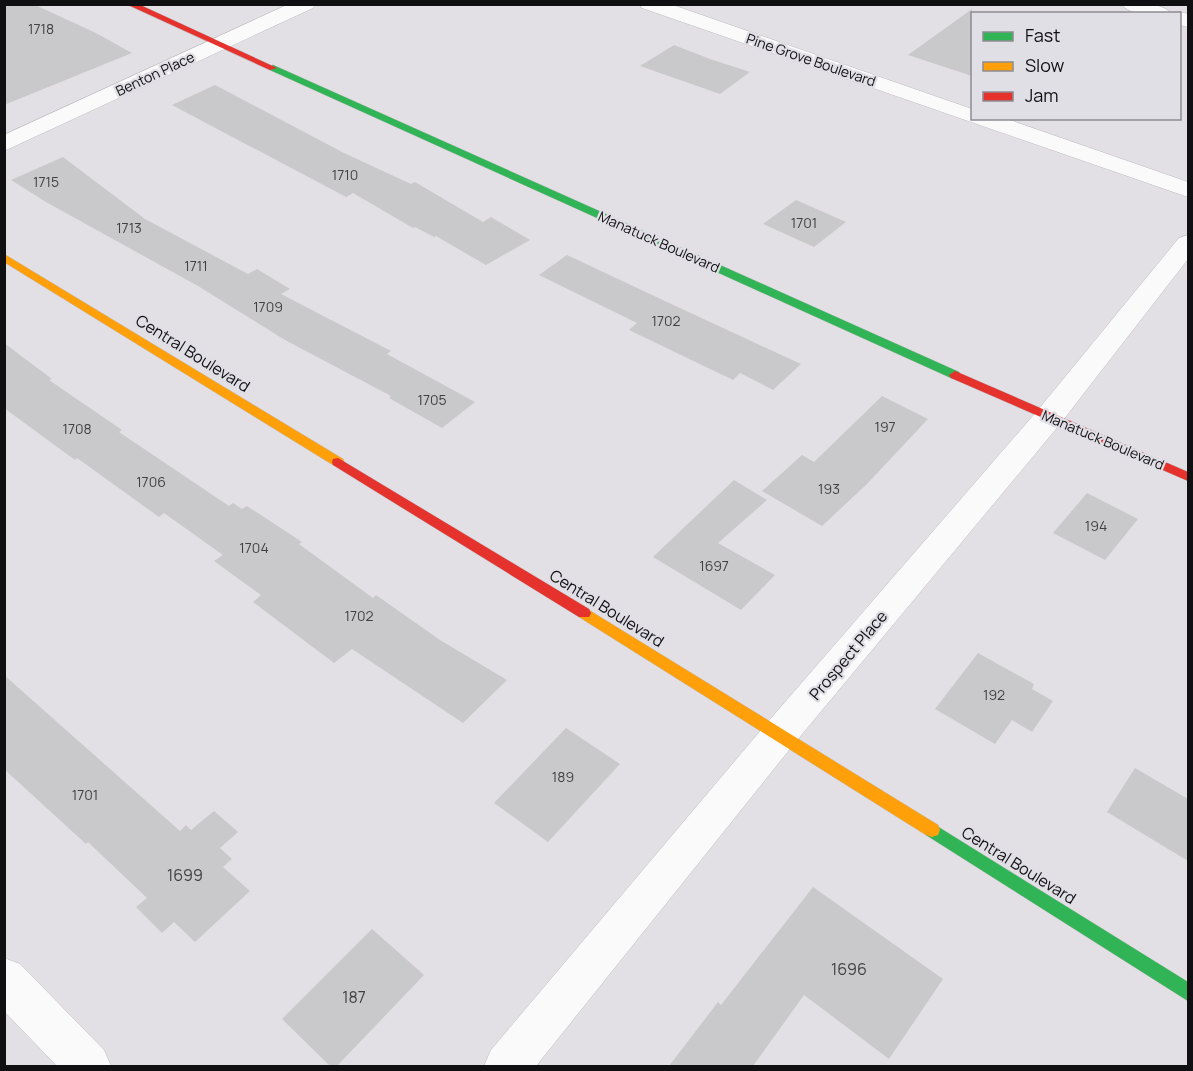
<svg xmlns="http://www.w3.org/2000/svg" width="1193" height="1071" viewBox="0 0 1193 1071" font-family="Manrope,sans-serif">
	<style>
		.building { fill: #c9c8cb }
		.lines { fill: none; stroke-linecap: round; stroke-linejoin: round }
		.street-casing { stroke: #bdbcc0; stroke-width: 1 }
		.fast-casing { stroke: #bdbcc0; stroke-width: 1 }
		.slow-casing { stroke: #bdbcc0; stroke-width: 1 }
		.jam-casing { stroke: #bdbcc0; stroke-width: 1 }
		.street { fill: #fbfafb; fill-rule: evenodd }
		.fast { fill: #30b455; fill-rule: evenodd }
		.slow { fill: #ff9f0a; fill-rule: evenodd }
		.jam { fill: #e5322d; fill-rule: evenodd }
		.labels { text-anchor: middle; stroke-width: 4.5; stroke-linejoin: round; paint-order: stroke }
		.number-label { font-size: 14px; fill: #403f42 }
		.far-street-label { font-size: 14px; fill: #100f11; stroke: #e1dfe6 }
		.street-label { font-size: 16px; fill: #100f11; stroke: #e1dfe6 }
		.near-number-label { font-size: 16px; fill: #403f42 }
	</style>
	<rect width="100%" height="100%" fill="#e2e0e5"/>
	<path class="building" d="M4,4h29l63,29 36,20 -128,52z
		M972,9v67l-64,-21z
		M674,45l36,14 40,13 -30,22 -80,-28z
		M215,85l129,68 67,31 4,-2 68,40 8,-5 39,23 -44,25 -50,-29 -2,1 -19,-10 -2,1 -60,-35 -7,4 -174,-92z
		M63,157l82,62 103,55 9,-5 33,20 -9,5 110,57 -4,3 88,48 -33,26 -53,-30 2,-2 -106,-56 -87,-54 -152,-84 -35,-22z
		M796,200l50,22 -32,25 -51,-23z
		M567,255l100,47 134,62 -28,26 -33,-17 -7,7 -104,-50 8,-7 -98,-48z
		M4,343l48,36 -3,1 73,50 -3,2 110,74 4,-3 9,6 5,-3 55,36 -3,2 74,54 3,-3 64,45 67,40 -44,43 -111,-74 -18,14 -81,-61 8,-7 -47,-34 9,-6 -59,-42 -5,4 -82,-59 -2,2 -71,-52z
		M882,396l46,23 -61,65 -45,42 -60,-35 40,-36 12,7z
		M734,480l33,20 -49,43 57,32 -34,35 -88,-53z
		M1087,493l51,26 -33,41 -52,-27z
		M978,653l56,31 -2,5 21,12 -21,31 -20,-12 -17,24 -60,-35z
		M4,675l176,156 6,-6 5,5 23,-19 24,21 -18,16 12,11 -9,8 27,24 -55,51 -21,-20 -12,11 -26,-26 11,-9 -59,-56 -2,2 -82,-75z
		M566,728l54,36 -72,78 -54,-39z
		M1135,768l53,31v62l-81,-49z
		M813,887l130,92 -54,80 -85,-64 -51,71h-84l49,-64 3,3z
		M372,929l52,46 -87,91h-7l-48,-47z"/>
	<g class="lines">
		<defs>
			<path id="street" d="M289,4h27l-3,4 -309,143v-16z
				M639,4h31l302,105v9h32l184,64v15l-546,-189z
				M1121,4c16,0 40,-3 51,10 -16,0 -40,3 -51,-10z
				M1180,12l8,2v13l-8,-2v-11h-6z
				M1188,235v24l-128,165 -267,321 -257,321h-52l7,-16 276,-327 271,-313 141,-172z
				M4,958l16,6 84,86 7,16h-54l-53,-55z"/>
			<path id="fast" d="M273,65l686,307 2,3 -6,4 -4,-1 -681,-308 -1,-2z
				M932,823l256,159v19l-262,-166 -2,-5 2,-5z"/>
			<path id="slow" d="M4,254l339,205 1,3 -1,3h-10l-329,-203z
				M584,607l354,218 2,5 -2,5 -6,2 -6,-2 -347,-218 -2,-4 2,-4z"/>
			<path id="jam" d="M126,4h12l139,64 -7,2z
				M955,371l233,101v9l-237,-103 -2,-3z
				M338,458l251,151 2,4 -2,4h-10l-246,-152 -1,-3 1,-3z"/>
		</defs>
		<use href="#street" class="street-casing"/>
		<use href="#fast" class="fast-casing"/>
		<use href="#slow" class="slow-casing"/>
		<use href="#jam" class="jam-casing"/>
		<use href="#street" class="street"/>
		<use href="#fast" class="fast"/>
		<use href="#slow" class="slow"/>
		<use href="#jam" class="jam"/>
	</g>
	<g class="labels">
		<g class="number-label">
			<text x="41" y="34">1718</text>
			<text x="345" y="180">1710</text>
			<text x="46" y="187">1715</text>
			<text x="804" y="228">1701</text>
			<text x="129" y="233">1713</text>
			<text x="196" y="271">1711</text>
			<text x="268" y="312">1709</text>
			<text x="666" y="326">1702</text>
			<text x="432" y="405">1705</text>
			<text x="885" y="432">197</text>
			<text x="77" y="434">1708</text>
			<text x="151" y="487">1706</text>
			<text x="829" y="494">193</text>
			<text x="1096" y="531">194</text>
			<text x="254" y="553">1704</text>
			<text x="714" y="571">1697</text>
			<text x="359" y="621">1702</text>
			<text x="994" y="700">192</text>
			<text x="563" y="782">189</text>
			<text x="85" y="800">1701</text>
		</g>
		<g class="far-street-label">
			<text transform="translate(811 60) rotate(19)" y="5">Pine Grove Boulevard</text>
			<text transform="translate(155 74) rotate(-25)" y="5">Benton Place</text>
			<text transform="translate(659 242) rotate(24)" y="5">Manatuck Boulevard</text>
			<text transform="translate(1103 440) rotate(23)" y="5">Manatuck Boulevard</text>
		</g>
		<g class="street-label">
			<text transform="translate(193 353) rotate(32)" y="6">Central Boulevard</text>
			<text transform="translate(607 608) rotate(32)" y="6">Central Boulevard</text>
			<text transform="translate(848 655) rotate(-50)" y="6">Prospect Place</text>
			<text transform="translate(1019 865) rotate(32)" y="6">Central Boulevard</text>
		</g>
		<g class="near-number-label">
			<text x="185" y="881">1699</text>
			<text x="849" y="975">1696</text>
			<text x="354" y="1003">187</text>
		</g>
	</g>
	<rect width="1193" height="1071" fill="none" stroke="#100f11" stroke-width="12"/>
	<rect x="971" y="12" width="210" height="108" fill="#e1dfe6" stroke="#8d8c91" stroke-width="1.5"/>
	<rect x="983" y="32" width="30" height="9" fill="#30b455" stroke="#8d8c91" stroke-width="1.5"/>
	<text x="1025" y="42" font-size="18" fill="#100f11">Fast</text>
	<rect x="983" y="62" width="30" height="9" fill="#ff9f0a" stroke="#8d8c91" stroke-width="1.5"/>
	<text x="1025" y="72" font-size="18" fill="#100f11">Slow</text>
	<rect x="983" y="92" width="30" height="9" fill="#e5322d" stroke="#8d8c91" stroke-width="1.5"/>
	<text x="1025" y="102" font-size="18" fill="#100f11">Jam</text>
</svg>
